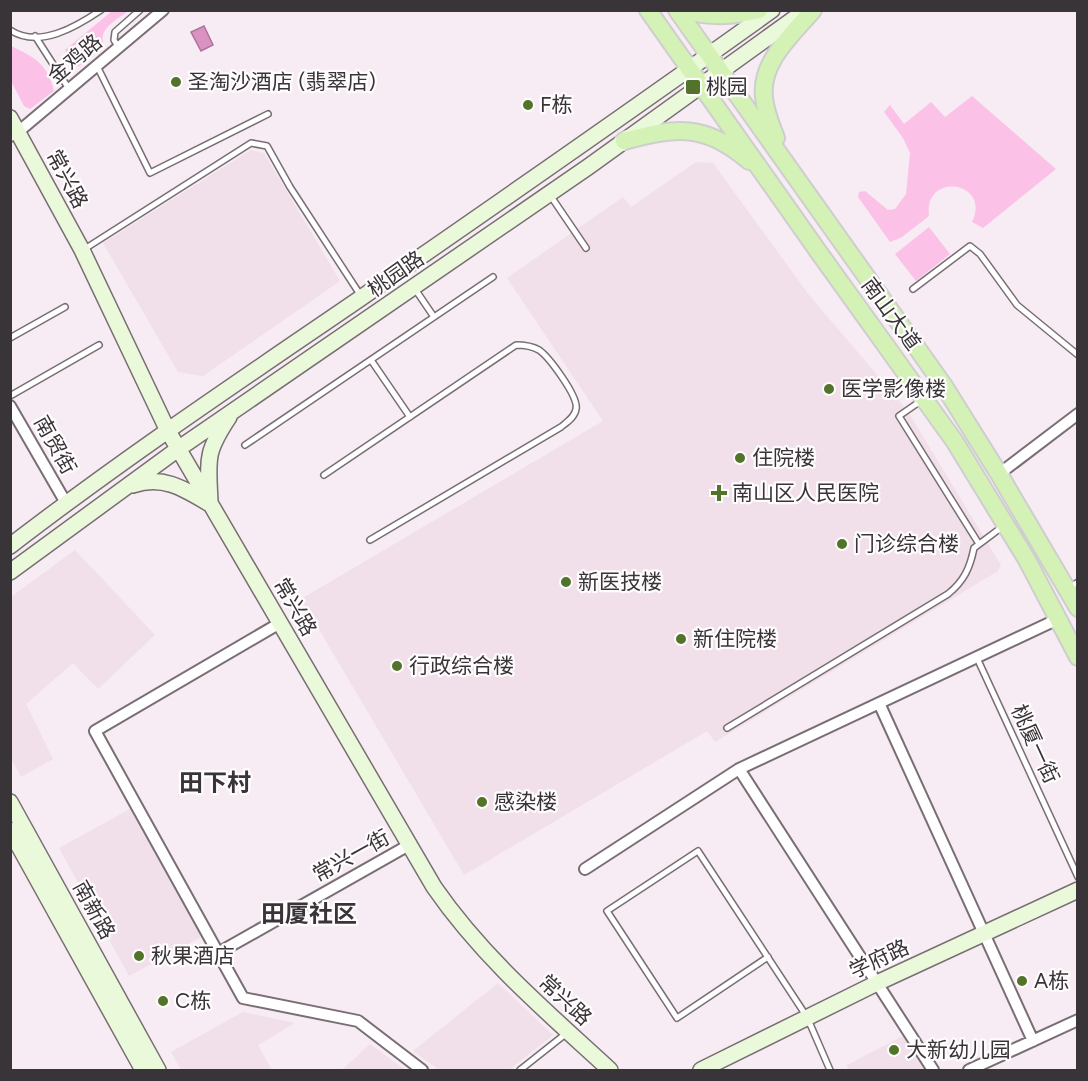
<svg xmlns="http://www.w3.org/2000/svg" width="1088" height="1081" viewBox="0 0 1088 1081" font-family="Figtree,'Noto Sans SC',sans-serif">
	<style>
		.built { fill: #f1dfea }
		.green { fill: #fbc1e7 }
		.water { fill: #dc91c3; stroke: #ab7599; stroke-width: 1.5 }
		.lines { fill: none; stroke-linecap: round; stroke-linejoin: round }
		.lane-casing { stroke: #786e74; stroke-width: 8 }
		.street-casing { stroke: #786e74; stroke-width: 14 }
		.secondary-casing { stroke: #786e74; stroke-width: 18 }
		.primary-casing { stroke: #cfcecf; stroke-width: 20 }
		.lane { stroke: #fff; stroke-width: 5 }
		.street { stroke: #fff; stroke-width: 10 }
		.secondary { stroke: #e9f9da; stroke-width: 15 }
		.primary { stroke: #d4f2b5; stroke-width: 16 }
		.poi-dot { fill: #51732a; stroke: #fffcfe; stroke-width: 2 }
		.labels { text-anchor: middle; stroke-width: 4.5; stroke-linejoin: round; paint-order: stroke }
		.street-label { font-size: 21px; fill: #383437; stroke: #fffcfe }
		.poi-label { font-size: 21px; fill: #383437; stroke: #fffcfe; text-anchor: start }
		.quarter-label { font-size: 24px; font-weight: bold; fill: #383437; stroke: #fffcfe }
	</style>
	<rect width="100%" height="100%" fill="#f7ecf3"/>
	<path class="built" d="M251,150l13,3 76,128 -137,95 -25,-4 -75,-129z
		M696,162l17,1 96,132 98,115 94,155 -3,6 -283,171 -8,-11 -243,144 -163,-276 302,-178 -96,-143 116,-81 8,10z
		M75,550l80,85 -57,54 -25,-26 -47,41 27,55 -32,18 -10,-19v-161z
		M130,809l71,128 -72,39 -70,-128z
		M498,983l55,52 -44,35h-70l-26,-19z
		M243,1012l52,11 -37,22 14,25h-91l-10,-18z
		M903,1036l23,34h-78l-1,-5z
		M370,1044l27,20 9,6h-64z"/>
	<path class="green" d="M112,11h16c-11,9 -31,18 -24,34l-26,22 -13,-17z
		M11,46c23,11 36,17 43,45l-24,18 -6,-3 -13,-25z
		M972,96l84,73 -73,59 -11,-6c20,-41 -49,-51 -43,-6l-27,21 -12,5 -32,-45 1,-5 6,-1 23,19 7,-1 11,-15 4,-41 -7,-15 -19,-26 6,-7 14,19 27,-22 14,15z
		M929,227l21,27 -34,27 -21,-27z"/>
	<path class="water" d="M204,26l9,19 -12,6 -10,-19z"/>
	<g class="lines">
		<defs>
			<path id="lane" d="M10,30c29,19 66,-3 91,-20
				M35,36l34,53
				M119,48l-5,-8 1,-8 25,-22
				M97,66l53,107 118,-59
				M550,195l36,53
				M83,250l168,-107 16,3 23,41 71,109
				M415,289l19,28
				M913,289l57,-43 10,8 37,51 61,50
				M10,338l55,-31
				M371,360l39,57
				M10,396l89,-51
				M922,400l-23,16 80,128
				M245,445l248,-168
				M324,475l192,-130c8,0 16,1 23,5 10,7 40,47 37,59 -1,8 -9,13 -15,18l-191,113
				M1069,588l9,-6
				M977,658l101,219
				M727,728l221,-134c16,-13 22,-26 26,-46l28,-21
				M768,957l-91,61 -70,-107 91,-60 109,166 23,53
				M520,1070l48,-38"/>
			<path id="street" d="M10,136l8,-4 145,-122
				M10,406l56,97
				M999,474l79,-60
				M280,623l-185,108 148,267 115,23 64,49
				M879,703l154,338
				M739,769l194,301
				M585,869l154,-100 319,-150
				M218,953l191,-108
				M969,1070l109,-50"/>
			<path id="secondary" d="M10,118l72,132 86,181 266,456c49,71 113,125 176,183
				M133,485c29,-10 50,3 75,18
				M210,501c-2,-42 -5,-48 19,-84
				M10,546c113,-87 231,-166 348,-246 139,-96 277,-192 414,-290
				M10,572l168,-123 410,-282 218,-157
				M10,802l148,268
				M10,830l133,240
				M701,1070l176,-87 201,-93"/>
			<path id="primary" d="M648,10l172,244 135,188 72,118 51,97
				M677,10l267,376 55,88 79,134
				M684,10c27,8 49,6 75,0
				M776,138c-5,-13 -11,-27 -12,-41 -4,-35 28,-62 49,-87
				M624,141c52,-14 81,-18 125,20"/>
		</defs>
		<use href="#lane" class="lane-casing"/>
		<use href="#street" class="street-casing"/>
		<use href="#secondary" class="secondary-casing"/>
		<use href="#primary" class="primary-casing"/>
		<use href="#lane" class="lane"/>
		<use href="#street" class="street"/>
		<use href="#secondary" class="secondary"/>
		<use href="#primary" class="primary"/>
	</g>
	<g class="poi-dot">
		<circle cx="176" cy="82" r="6"/>
		<rect x="685" y="79" width="16" height="16" rx="3"/>
		<circle cx="528" cy="105" r="6"/>
		<circle cx="829" cy="389" r="6"/>
		<circle cx="740" cy="458" r="6"/>
		<path d="M716 484h6v6h6v6h-6v6h-6v-6h-6v-6h6z"/>
		<circle cx="842" cy="544" r="6"/>
		<circle cx="566" cy="582" r="6"/>
		<circle cx="681" cy="639" r="6"/>
		<circle cx="397" cy="666" r="6"/>
		<circle cx="482" cy="802" r="6"/>
		<circle cx="139" cy="956" r="6"/>
		<circle cx="1022" cy="981" r="6"/>
		<circle cx="163" cy="1001" r="6"/>
		<circle cx="894" cy="1050" r="6"/>
	</g>
	<g class="labels">
		<g class="street-label">
			<text transform="translate(75 59) rotate(-40)" y="7">金鸡路</text>
			<text transform="translate(67 179) rotate(62)" y="7">常兴路</text>
			<text transform="translate(396 274) rotate(-35)" y="7">桃园路</text>
			<text transform="translate(891 314) rotate(54)" y="7">南山大道</text>
			<text transform="translate(55 445) rotate(61)" y="7">南贸街</text>
			<text transform="translate(295 607) rotate(60)" y="7">常兴路</text>
			<text transform="translate(1035 744) rotate(65)" y="7">桃厦一街</text>
			<text transform="translate(351 856) rotate(-29)" y="7">常兴一街</text>
			<text transform="translate(94 910) rotate(61)" y="7">南新路</text>
			<text transform="translate(879 959) rotate(-25)" y="7">学府路</text>
			<text transform="translate(565 1000) rotate(43)" y="7">常兴路</text>
		</g>
		<g class="poi-label">
			<text x="188" y="89">圣淘沙酒店 (翡翠店)</text>
			<text x="706" y="94">桃园</text>
			<text x="540" y="112">F栋</text>
			<text x="841" y="396">医学影像楼</text>
			<text x="752" y="465">住院楼</text>
			<text x="732" y="500">南山区人民医院</text>
			<text x="854" y="551">门诊综合楼</text>
			<text x="578" y="589">新医技楼</text>
			<text x="693" y="646">新住院楼</text>
			<text x="409" y="673">行政综合楼</text>
			<text x="494" y="809">感染楼</text>
			<text x="151" y="963">秋果酒店</text>
			<text x="1034" y="988">A栋</text>
			<text x="175" y="1008">C栋</text>
			<text x="906" y="1057">大新幼儿园</text>
		</g>
		<g class="quarter-label">
			<text x="215" y="791">田下村</text>
			<text x="309" y="922">田厦社区</text>
		</g>
	</g>
	<rect width="1088" height="1081" fill="none" stroke="#383437" stroke-width="24"/>
</svg>
